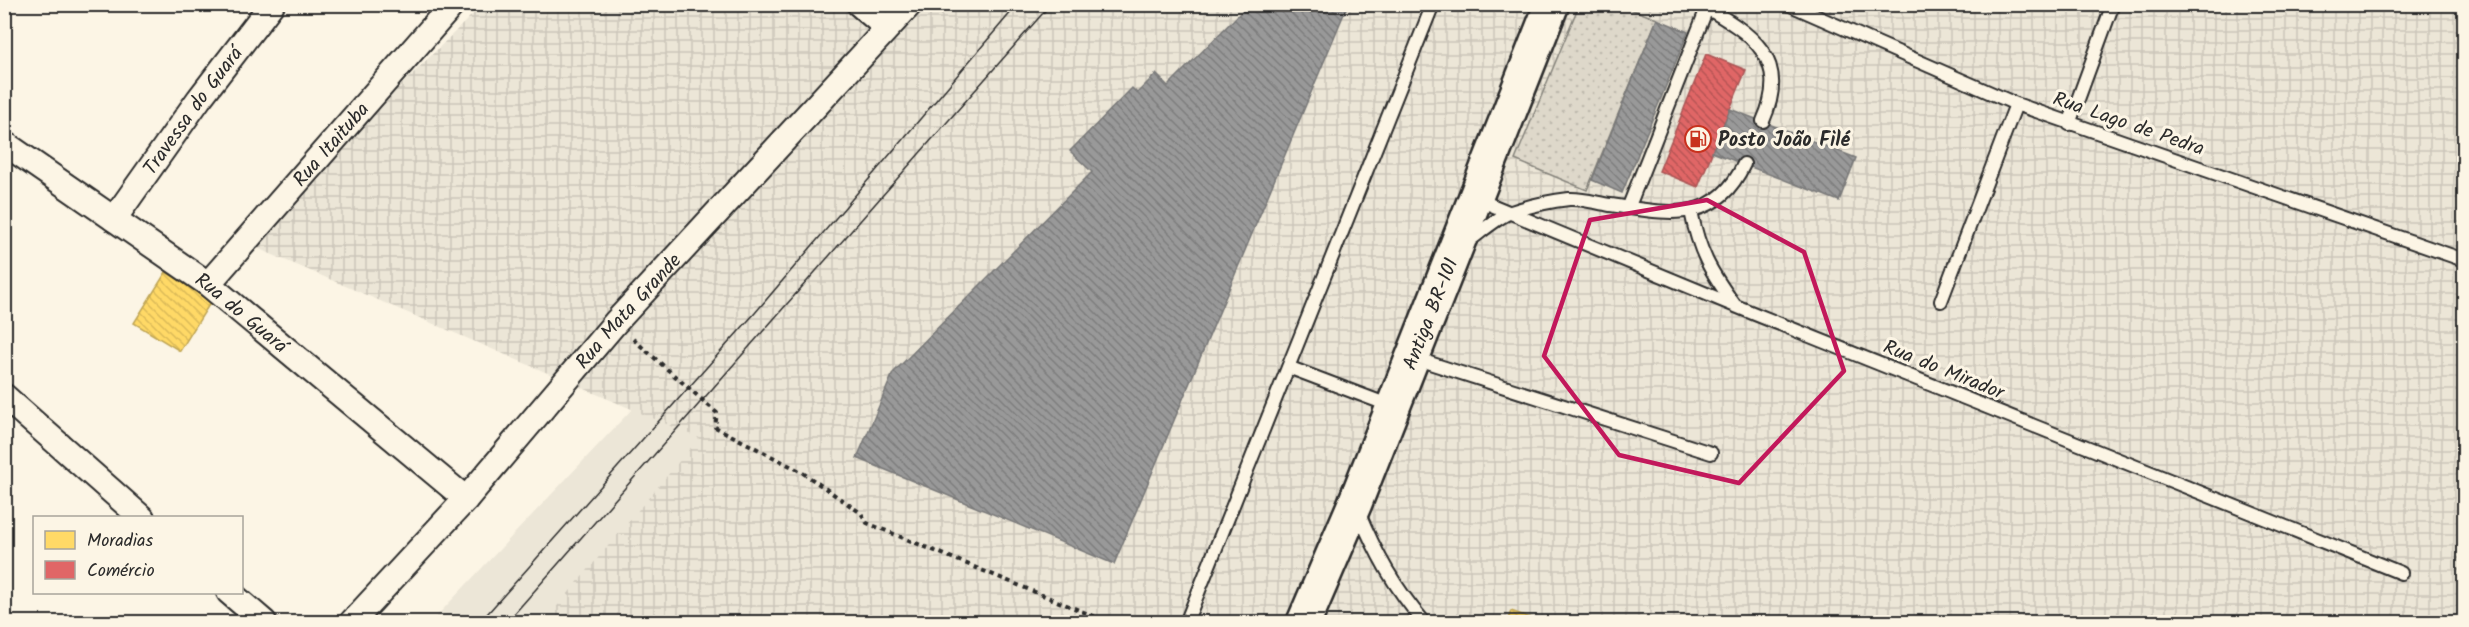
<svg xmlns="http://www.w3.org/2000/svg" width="2469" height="627" viewBox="0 0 2469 627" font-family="Kalam,sans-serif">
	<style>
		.built { fill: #ece6d7 }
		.industrial { fill: url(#industrial-grid) }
		.grass { fill: url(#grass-dots); stroke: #84827a; stroke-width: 1.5 }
		.homes { fill: url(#homes-back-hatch); stroke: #bfa554; stroke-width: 1.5 }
		.shops { fill: url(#shops-back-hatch); stroke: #aa5454; stroke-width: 1.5 }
		.industry { fill: url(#industry-back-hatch); stroke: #787878; stroke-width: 1.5 }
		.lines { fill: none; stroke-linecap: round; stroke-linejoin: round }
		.lane-casing { stroke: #2b2b2b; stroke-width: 16 }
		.street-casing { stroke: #2b2b2b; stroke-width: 28 }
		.primary-casing { stroke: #2b2b2b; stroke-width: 38 }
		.path { stroke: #2b2b2b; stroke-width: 4; stroke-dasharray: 4.5 4.5; stroke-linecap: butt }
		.lane { stroke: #fcf5e5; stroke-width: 12 }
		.street { stroke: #fcf5e5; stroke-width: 24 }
		.primary { stroke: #fcf5e5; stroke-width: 33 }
		.tram { stroke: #2b2b2b; stroke-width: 1.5 }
		.marked { fill: none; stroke: #c2185b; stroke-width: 4.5; stroke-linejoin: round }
		.labels { text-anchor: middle; stroke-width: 6; stroke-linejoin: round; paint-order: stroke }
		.street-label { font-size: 20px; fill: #2b2b2b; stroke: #fcf5e5 }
		.poi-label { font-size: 20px; font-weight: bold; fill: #2b2b2b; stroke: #fcf5e5; text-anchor: start }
	</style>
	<defs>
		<pattern id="industrial-grid" width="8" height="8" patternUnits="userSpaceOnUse" patternTransform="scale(1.5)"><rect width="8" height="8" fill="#ece6d7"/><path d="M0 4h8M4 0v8" fill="none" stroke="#cbc5b9"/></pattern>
		<pattern id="grass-dots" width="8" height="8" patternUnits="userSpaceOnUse" patternTransform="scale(1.5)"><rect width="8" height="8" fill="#ded8ca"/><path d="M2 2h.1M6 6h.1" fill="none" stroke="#bfbaae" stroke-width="1.8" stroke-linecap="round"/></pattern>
		<pattern id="homes-back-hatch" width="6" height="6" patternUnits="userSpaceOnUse" patternTransform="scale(1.5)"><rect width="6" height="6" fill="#ffd966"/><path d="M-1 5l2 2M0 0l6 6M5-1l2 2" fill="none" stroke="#dbba59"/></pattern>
		<pattern id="shops-back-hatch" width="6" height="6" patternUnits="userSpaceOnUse" patternTransform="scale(1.5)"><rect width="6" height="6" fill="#e06666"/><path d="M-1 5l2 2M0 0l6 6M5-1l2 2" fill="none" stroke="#b65454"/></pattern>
		<pattern id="industry-back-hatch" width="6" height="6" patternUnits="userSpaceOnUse" patternTransform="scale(1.5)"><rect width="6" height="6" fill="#999"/><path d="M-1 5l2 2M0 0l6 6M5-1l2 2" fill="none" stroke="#7d7d7d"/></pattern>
	</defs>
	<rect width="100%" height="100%" fill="#fcf5e5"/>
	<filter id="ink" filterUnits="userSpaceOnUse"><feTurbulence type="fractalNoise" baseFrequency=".0167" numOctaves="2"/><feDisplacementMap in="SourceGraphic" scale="12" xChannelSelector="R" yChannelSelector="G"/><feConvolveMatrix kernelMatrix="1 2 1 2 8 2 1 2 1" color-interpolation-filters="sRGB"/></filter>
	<g filter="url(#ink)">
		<path class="built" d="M923,58l-320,564h-172l254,-269z"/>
		<path class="industrial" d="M482,5h1982v617h-1920l155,-184 -456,-196z"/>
		<path class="grass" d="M1579,5h41l37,14 -70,171 -72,-30z"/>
		<path class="homes" d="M166,272l46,28 -32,51 -46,-28z
			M1511,611l31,11h-35z"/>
		<path class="shops" d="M1706,54l40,16 -48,117 -39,-16z"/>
		<path class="industry" d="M1249,4h99l-234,560 -257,-106 36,-85 199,-201 -22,-21 62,-63 5,5 19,-19 12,12z
			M1657,19l31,13 -66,161 -30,-13z
			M1730,109l126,49 -17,43 -127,-49z"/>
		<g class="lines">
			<defs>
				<path id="lane" d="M1788,4l228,100 448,156
					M1702,5c50,29 89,53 61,116
					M2069,124l44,-120
					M1477,199l278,115 646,259
					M1629,206l78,-198
					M1691,211c8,41 19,60 43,93
					M1466,243c14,-10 30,-25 45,-31 18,-6 40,-11 58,-13 13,-1 28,4 41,6 57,8 105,21 134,-41
					M1941,301l75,-197
					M1414,358l297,95
					M1288,367l103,39
					M1358,511c18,43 36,76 66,111
					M1188,618l245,-614"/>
				<g id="street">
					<path d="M859,4l28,24"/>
					<path id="s1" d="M4,143l204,141 258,215"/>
					<path id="s2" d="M114,219l85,-120 73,-95"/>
					<path id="s3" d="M208,284l245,-280"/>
					<path d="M4,396l138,122"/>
					<path d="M229,592l35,30"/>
					<path id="s4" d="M352,622l114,-123 149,-176 295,-319"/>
				</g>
				<g id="primary">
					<path id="s5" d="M1304,622l51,-119 197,-499"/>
				</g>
			</defs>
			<use href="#lane" class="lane-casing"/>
			<use href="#street" class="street-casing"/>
			<use href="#primary" class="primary-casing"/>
			<path class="path" d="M633,339l84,74 -2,14 85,44 61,42 6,10 241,99"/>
			<use href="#lane" class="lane"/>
			<use href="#street" class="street"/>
			<use href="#primary" class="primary"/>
			<path class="tram" d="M480,622l275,-309 263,-309
				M507,622l544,-618"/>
		</g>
	</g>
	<path class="marked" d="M1707,200l97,52 40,119 -105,112 -120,-28 -75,-99 46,-136z"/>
	<defs>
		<symbol id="fuel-ring" viewBox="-11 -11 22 22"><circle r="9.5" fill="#fcf5e5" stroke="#c8321e" stroke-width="1.5"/><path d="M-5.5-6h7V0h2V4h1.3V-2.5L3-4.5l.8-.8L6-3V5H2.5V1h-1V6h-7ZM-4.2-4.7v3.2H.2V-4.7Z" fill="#c8321e"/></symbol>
	</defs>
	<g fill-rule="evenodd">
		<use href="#fuel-ring" x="1683" y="124" width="30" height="30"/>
	</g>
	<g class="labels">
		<g class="street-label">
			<text dy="7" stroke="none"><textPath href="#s2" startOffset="134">Travessa do Guará</textPath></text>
			<text transform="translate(2129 123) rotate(19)" y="7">Rua Lago de Pedra</text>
			<text dy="7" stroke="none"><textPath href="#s3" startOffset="186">Rua Itaituba</textPath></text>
			<text dy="7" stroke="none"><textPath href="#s4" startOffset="416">Rua Mata Grande</textPath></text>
			<text dy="7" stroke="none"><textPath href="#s1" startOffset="292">Rua do Guará</textPath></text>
			<text dy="7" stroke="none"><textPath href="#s5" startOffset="333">Antiga BR-101</textPath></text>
			<text transform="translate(1944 369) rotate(22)" y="7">Rua do Mirador</text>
		</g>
		<g class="poi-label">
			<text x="1718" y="146">Posto João Filé</text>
		</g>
	</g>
	<rect width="2469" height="627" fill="none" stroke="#fcf5e5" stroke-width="24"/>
	<rect x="12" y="12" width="2445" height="603" fill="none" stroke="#2b2b2b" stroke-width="2" filter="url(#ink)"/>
	<rect x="33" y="516" width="210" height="78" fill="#fcf5e5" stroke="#a8a49b" stroke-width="1.5"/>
	<rect x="45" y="531" width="30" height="18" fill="#ffd966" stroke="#a8a49b" stroke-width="1.5"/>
	<text x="87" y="546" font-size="18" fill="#2b2b2b">Moradias</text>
	<rect x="45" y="561" width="30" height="18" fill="#e06666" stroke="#a8a49b" stroke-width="1.5"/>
	<text x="87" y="576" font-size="18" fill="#2b2b2b">Comércio</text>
</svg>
